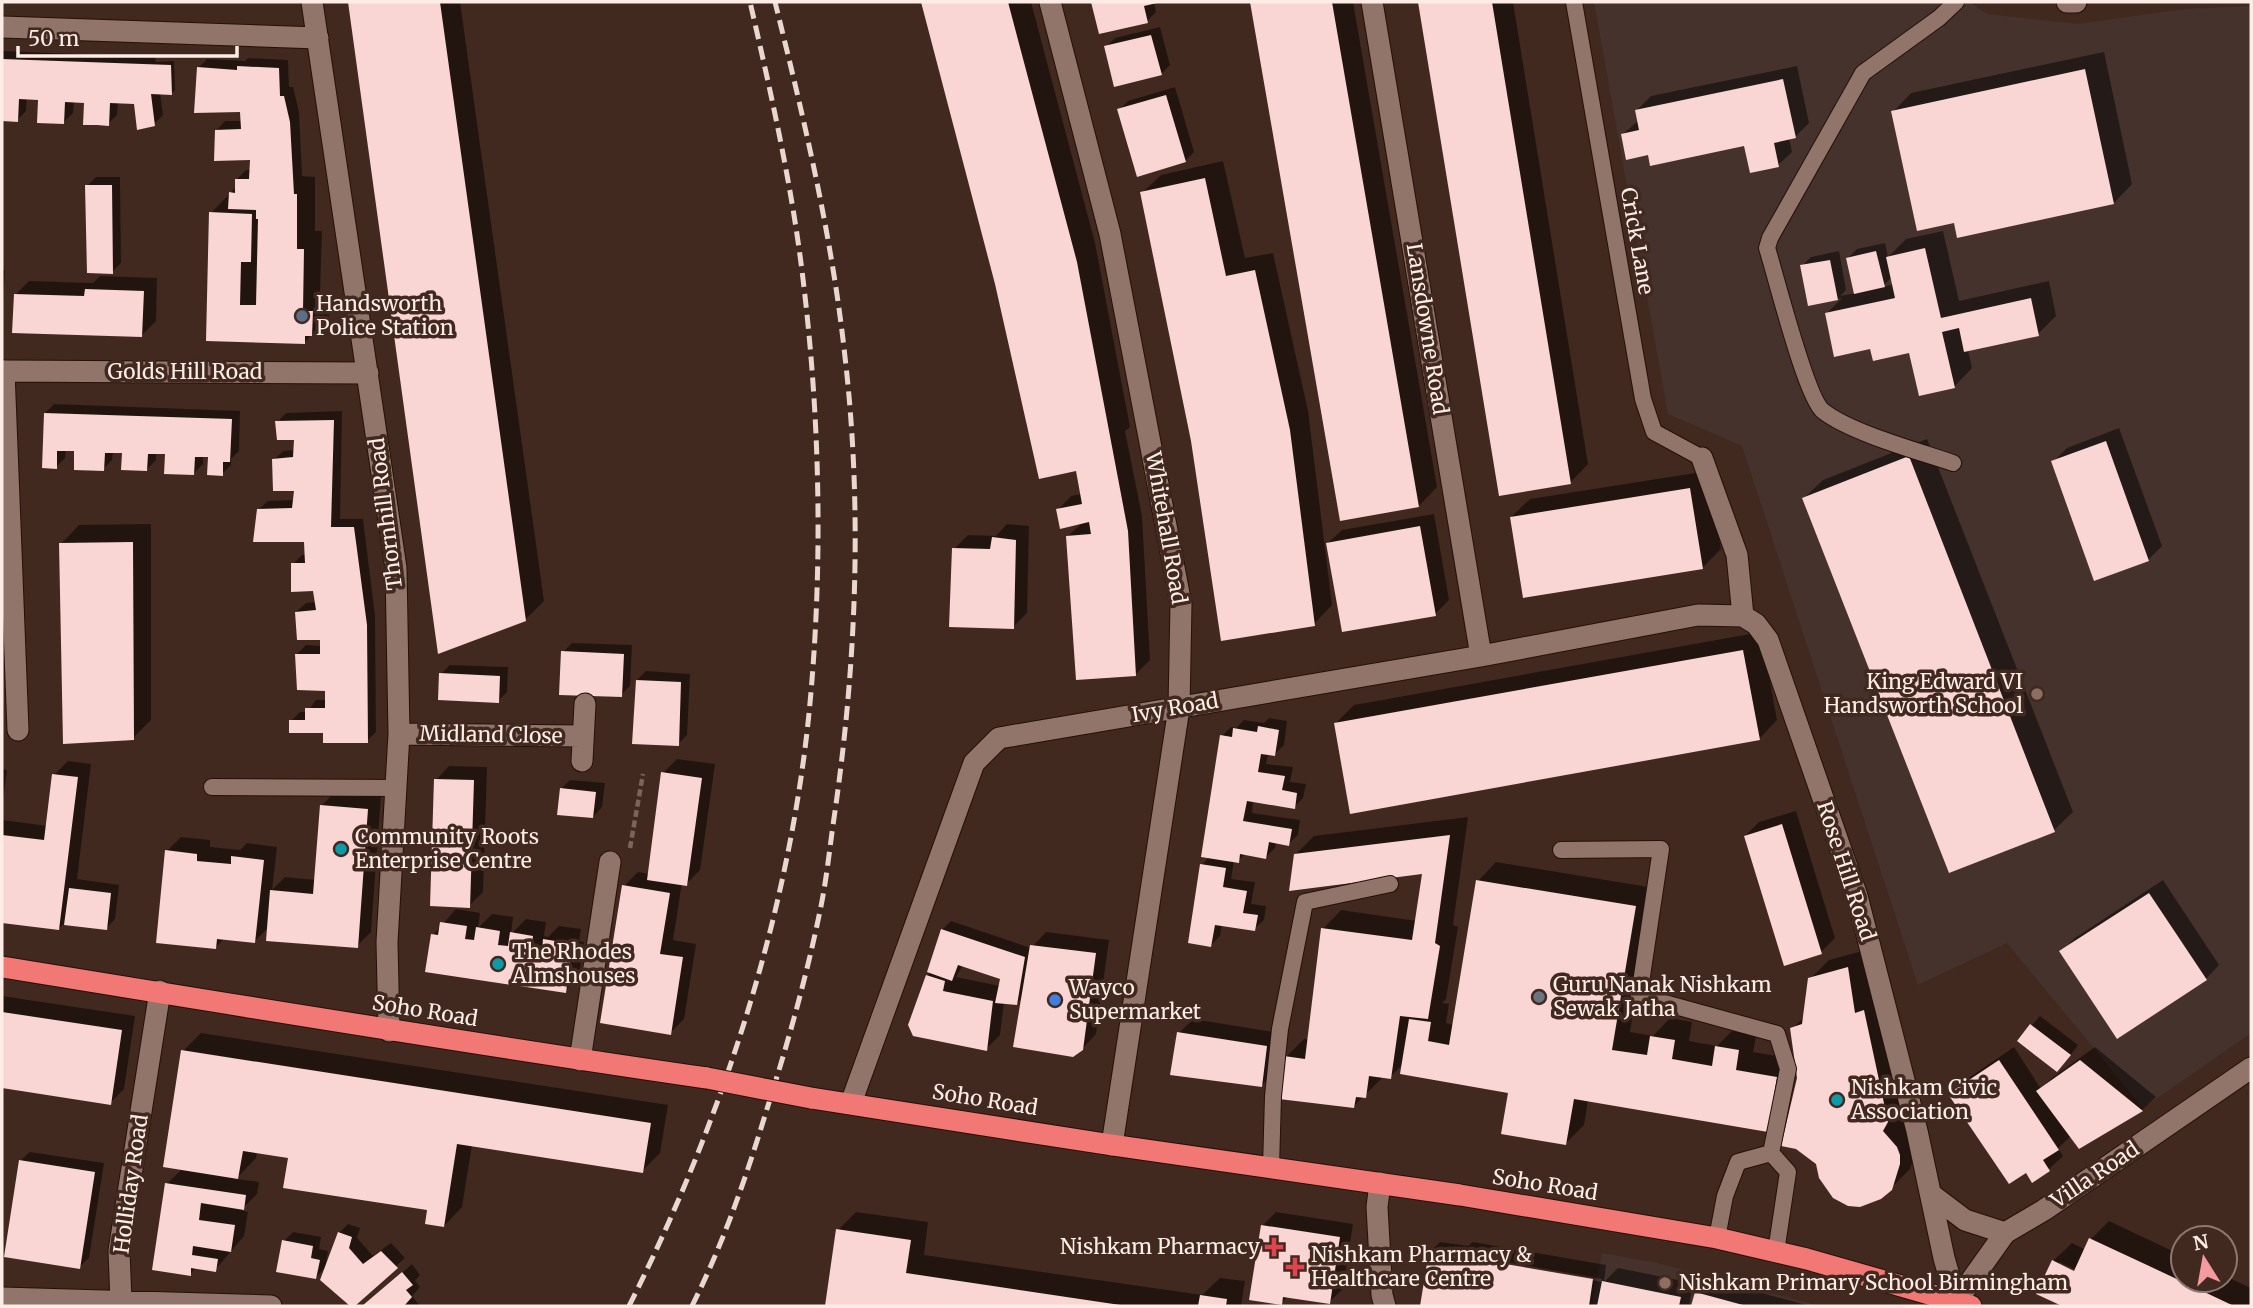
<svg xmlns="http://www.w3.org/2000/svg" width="2253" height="1308" viewBox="0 0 2253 1308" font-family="Merriweather,serif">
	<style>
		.education { fill: #45322c }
		.shadow { fill: #0007; fill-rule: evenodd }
		.building { fill: #f9d5d4 }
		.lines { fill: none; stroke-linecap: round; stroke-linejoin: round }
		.lane-casing { stroke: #261108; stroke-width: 18 }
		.street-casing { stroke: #261108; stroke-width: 23 }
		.secondary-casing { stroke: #261108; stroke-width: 23 }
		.highway-casing { stroke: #261108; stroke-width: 23 }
		.path { stroke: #7a645b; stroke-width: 4.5; stroke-dasharray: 7 3.5; stroke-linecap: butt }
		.lane { stroke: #91756a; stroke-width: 16 }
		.street { stroke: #91756a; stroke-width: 21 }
		.secondary { stroke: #91756a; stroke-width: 21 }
		.highway { stroke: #f17875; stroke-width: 21 }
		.rail { stroke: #e9d8d1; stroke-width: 5; stroke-dasharray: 14 7; stroke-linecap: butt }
		.highway-bridge-casing { stroke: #261108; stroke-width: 23; stroke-linecap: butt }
		.highway-bridge { stroke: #f17875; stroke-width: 21 }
		.service-dot { fill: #5c6f8a; stroke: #41291f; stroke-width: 2.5 }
		.education-dot { fill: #8d6e63; stroke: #41291f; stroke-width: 2.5 }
		.culture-dot { fill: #0f9aa8; stroke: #41291f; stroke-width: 2.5 }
		.worship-dot { fill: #6b7280; stroke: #41291f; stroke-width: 2.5 }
		.shop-dot { fill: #3f7fe0; stroke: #41291f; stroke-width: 2.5 }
		.health-dot { fill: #e0444e; stroke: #41291f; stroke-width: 2.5 }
		.labels { text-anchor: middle; stroke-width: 7; stroke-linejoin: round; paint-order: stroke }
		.street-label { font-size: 21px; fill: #feede7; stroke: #41291f }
		.poi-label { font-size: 21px; fill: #feede7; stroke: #41291f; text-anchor: start }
	</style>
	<rect width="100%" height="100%" fill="#41291f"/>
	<path class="education" d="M1594,2h376l17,12 90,10 108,-15 66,-3v1027l-108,75 -136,-165 -89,42 -176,-539 -74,-32z
		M1602,1253l55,10 163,43h-228z"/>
	<path class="shadow" d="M349,2h111l84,599 -18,18 -86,32z
		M923,2h108l64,241 35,184 -5,4 17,85 8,144 -14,14 -68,-138 15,-14 -25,-12 13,-14 11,-2 -5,-25 -80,-186z
		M1093,2h61l2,10 -9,9 -47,11z
		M1252,2h101l84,485 -18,19 -78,13z
		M1420,2h93l75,462 -18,19 -69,11z
		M1160,27l10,38 -9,9 -55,-27 9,-9z
		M2,51l153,6 1,5 18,-1 1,29 -4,4 -11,-1 3,22 -9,9 -18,-21 -18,-1 -1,13 -9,9 -22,-23h-12l-1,12 -9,9 -24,-23 -13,-1 -1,13 -9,9h-15z
		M2104,52l28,132 -18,19 -221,-91 18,-19z
		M248,58l40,2 1,27h4l6,25 3,64 13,1v54h7l-2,62h10l-1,23 -24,26 -98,-3 4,-126 25,-26 1,-8 9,-9h5l1,-12 -36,-27 9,-10h17l-1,-11 -43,-42 9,-9 38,2z
		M1797,66l12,57 -14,14 -6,1 3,14 -14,13 -33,-21 -96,9 -26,-19 16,-14 -2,-10 14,-14z
		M1175,87l19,65 -9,9 -66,-51 9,-9z
		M1223,161l22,97 28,-5 35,158 24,194 -18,19 -121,-183 -51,-248 19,-18z
		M96,177h24l1,86 -9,9 -25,-86z
		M1943,231l16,70 90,-20 7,35 -18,18 -70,16 4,18 -18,19 -43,-36 -40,-4 -44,-34 15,-15 -33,6 -7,-38 9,-9 28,-6 7,39 -6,6 16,-3 -9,-34 10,-10 28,-6 3,14 18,-18zM1892,277l2,7 -12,3z
		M2,270h3l-3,51z
		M100,276l57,2 -1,43 -14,14 -127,-40 14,-14 64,2z
		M54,404l186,7 -1,40 -8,8v6l-9,9 -13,-19h-6v9l-9,9 -27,-21h-11v8l-9,9 -23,-17 -11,-1 -1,9 -9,9 -27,-19 -10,-1 -1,9 -9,9 -11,-54z
		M342,411l-2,108h23l12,97 1,116 -9,9 -76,-20 9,-9h7l9,-12h10v-11l-29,-35 9,-9 16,1v-7l-26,-27 10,-9 10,-1 -2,-13 -21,-25 9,-9h4l-1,-15 -47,-30 10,-9 27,-1v-11l-21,-29 9,-9 12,-1 1,-12 -19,-16 9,-9z
		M2119,428l43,118 -14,14 -95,-98 14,-14z
		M1927,439l146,373 -19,18 -250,-332 19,-18z
		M1708,471l13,78 -19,19 -191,-51 19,-18z
		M1434,514l15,86 -14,14 -107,-71 14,-13z
		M151,524v196l-18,18 -72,-194 18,-19z
		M1007,524l22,2 -2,87 -14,14 -59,-78 14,-14 28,1z
		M1761,632l16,88 -18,19 -424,-15 19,-19z
		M572,643l60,2 -2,41 -9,9 -58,-43z
		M450,665l58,2 -1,25 -9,9 -57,-27z
		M646,671l44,3 -3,61 -9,9 -41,-64z
		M1269,718l18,3 -3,24 -10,10 -6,-1 -2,10 27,3 -3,15 16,2 -3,14 -9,9 -41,-6 -1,12 48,7 -2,15 -10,9 -12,-2 -1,6 -9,9 -20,-4 -8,8 -4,-1 -3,19 24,3 -4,22 15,2 -2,14 -10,9 -32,-5 -2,12 -9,9 -9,-80 8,-9 12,-120 9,-9 5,1 8,-8 20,3z
		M677,759l38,5 -15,106 -14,14 -4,-1 -9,57 23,4 -12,75 -14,14 -46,-147 14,-14 11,2 14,-101z
		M68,761l23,3 -14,115 42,6 -4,34 -9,10 -42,-5 -5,4 -57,-7v-101l46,6 6,-51z
		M449,766l38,1 -4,125 -14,14 -33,-126z
		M2,769l5,1 -5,39z
		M570,780l35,3 -3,24 -9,10 -32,-28z
		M335,792l46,3 -10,137 -14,14 -88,-19 -14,14 -30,-3 -10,10 -48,-97 14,-14 29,3v7l30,3 7,-7 30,4 -5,43 13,-13 31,3 5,-74z
		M1796,811l39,127 -14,14 -76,-116 14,-14z
		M1468,817l-15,108 5,2 -12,72 -4,4 7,1 -3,19 8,2 24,-144 18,-19 158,26 -24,144 23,4 17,-18 22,4 -3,19 28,5 18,-18 22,4 -4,20 42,7 -9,52 -18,19 -180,-30 -4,25 -18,18 -56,-52 -107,-27 -13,13 -6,-1 -30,30 -68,-49 18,-18h5l14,-110 18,-19 76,11 7,-49 -128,-18 18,-18z
		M2163,880l56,85 -13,14 -145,-27 14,-14z
		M456,909l24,4 -2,15 14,-14 21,3 -2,17 15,-15 20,3 -2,14 4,1 11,-11 22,3 -2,12 5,1 -5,35 -14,14 -132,-56z
		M951,921l80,27 15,-16 63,8 -13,94 -14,15 -59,-52 -7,7 -12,-2 -4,33 -14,14 -59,-73 4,-4 11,-42zM963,965l39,13 -2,8 -44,-9z
		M1866,950l39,152 -5,10 15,16 3,17 -8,24 -19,19 -93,-110 -6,-49 13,-13 5,-37 19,-19z
		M2,996l133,20 -11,73 -14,14 -108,-17z
		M2040,1016l38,29 -12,16 -47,-21z
		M1193,1019l87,14 -5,39 -14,14 -82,-53z
		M201,1033l467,72 -8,48 -18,18 -170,-26 -10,62 -18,19 -15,-17 -139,-53 -33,-5 -1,7 -20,21 23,3 -2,12 -16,16 7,2 -4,24 -29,34 -18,-3 -7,7 -23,-90 16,-16v-117z
		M2014,1047l27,42 11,-11 43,-31 61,50 -14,13 -63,37 -8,-11 -13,12 5,8 -14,13 -99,-75 14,-13z
		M30,1152l74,11 -15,95 -10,9 -59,-106z
		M856,1212l72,10 -4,33 278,40 18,-17 25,3 -4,25h-414l11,-76z
		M1276,1212l77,12 -10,65 -14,13 -40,-6 -8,7 -19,-77z
		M2109,1221l74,35v24h42v-4l26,12v18h-185l-28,-13 15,-32 19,-18 14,7 5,-11zM2059,1262l23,11 -1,3 -22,-11z
		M348,1224l12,4 -3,10 16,18 18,-13 14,15 -53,48 -29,-27 4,-13 -11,11 -32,-36 9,-9 28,5 -2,12 9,2 -2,13 2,1 11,-32z
		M1440,1242l28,4 5,-4 133,23 -2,17 14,-14 75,15 -4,23h-267l9,-55zM1467,1255l135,24v3l-135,-24z
		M412,1264l8,11 -5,6 5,6 -8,9 8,10h-56z
		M1710,1279l100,27h-118l4,-13z"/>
	<path class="building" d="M348,2h92l86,619 -88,33z
		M921,2h87l69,260 51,269 8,145 -60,4 -10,-144 25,-2 -2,-12 -29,7 -4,-20 26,-5 -6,-33 -37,8 -44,-195z
		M1091,2h66v1l-13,3 4,17 -49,11z
		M1250,2h82l87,505 -79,14z
		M1418,2h74l79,482 -72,12z
		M1151,35l11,40 -48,12 -10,-41z
		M2,59l169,6 1,30 -21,-1 4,32 -18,4 -3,-26 -24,-1 -1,23 -12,-1h-14l1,-22 -19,-1 -1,22 -27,-1 1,-23 -19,-1 -1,23 -16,-1z
		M237,66l42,2 1,28h4l6,26 4,72h3v55h7l-1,62h10l-1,25h-7v8l-99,-3 3,-129 43,2 -1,48h-10l-1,43h16l2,-86h-2v-9l-28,-1 1,-17 6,1v-14h14l1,-19 -36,1 1,-31 26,-1 -1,-17 -46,1 3,-46 40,3z
		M2085,69l29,135 -157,34 -3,-15 -37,8 -26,-120z
		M1783,79l13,59 -22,5 5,24 -29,6 -6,-27 -94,20 -2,-11 -22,5 -5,-26 18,-4 -4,-20z
		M1166,95l20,67 -49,15 -20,-68z
		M1205,178l21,98 29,-6 35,160 25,196 -94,15 -30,-200 -51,-249z
		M85,185h27l1,89 -26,-1z
		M1925,248l16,70 90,-20 8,38 -75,16 -5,-24 -17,4 13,56 -36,8 -10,-43 -36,8 -3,-12 -36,8 -9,-44 70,-15 -9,-41z
		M1876,251l9,36 -31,7 -8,-36z
		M1830,260l8,40 -30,6 -8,-41z
		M85,289l59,2 -2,46 -130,-4 2,-39 70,2z
		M44,413l188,6 -2,43h-7v14l-16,-1 1,-18h-13l-1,18 -30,-1 1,-20h-17l-1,17 -26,-1 1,-17h-17l-1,18 -30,-1v-19h-17v18l-15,-1z
		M334,420l-3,107h23l13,98 1,118h-45v-10h-34v-13h16v-12h20v-17l-28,-1 -2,-36h25v-14h-23l-2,-28 21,-2 -3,-19 -22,1v-29h14l-1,-21h-51l4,-33 35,-1 2,-17h-21l-1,-32 21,-2 1,-17h-17l-2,-19z
		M2106,441l43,120 -55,20 -43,-120z
		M1909,456l146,376 -106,41 -147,-375z
		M1690,488l13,81 -180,29 -13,-81z
		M1420,526l16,90 -94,16 -16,-89z
		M992,537l24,3 -2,89 -65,-2 3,-79 38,1z
		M133,542l1,198 -71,4 -4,-201z
		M1743,650l17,90 -410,74 -16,-91z
		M561,651l63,3 -2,43 -63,-2z
		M439,673l61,3 -1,27 -61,-3z
		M636,680l45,2 -2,64 -47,-2z
		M1258,726l21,4 -4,26 -14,-2 -3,18 27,4 -3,14 15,3 -2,16 -48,-8 -4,20 49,8 -3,17 -20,-4 -3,17 -26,-5 -1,9 -38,-6 19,-122 12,2 1,-9 24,4z
		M661,772l41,6 -15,108 -40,-6z
		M52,774l26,3 -19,153 -57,-7v-88l42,5z
		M434,779l40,1 -4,128 -40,-2z
		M560,788l36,4 -3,26 -36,-3z
		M320,805l48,4 -10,139 -92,-7 4,-51 43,4z
		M1782,824l40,130 -38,12 -40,-130z
		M1450,835l-15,108 5,3 -12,73 -28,-3 -9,63 -22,-3 -3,22 -10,-1 -2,11 -75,-9 5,-43 21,3 16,-131 91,12 10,-66 -133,17 5,-37z
		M165,850l32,4v7l34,3v-8l33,4 -9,83 -38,-4 -1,10 -60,-6z
		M1200,864l26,4 -3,19 24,4 -4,22 15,2 -3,16 -40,-6 -4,22 -23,-4z
		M1476,880l160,26 -24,144 35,5 3,-19 25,4 -3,19 40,7 3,-20 24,4 -3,20 41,7 -9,55 -194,-33 -8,46 -65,-11 7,-41 -108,-19 9,-55 22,3 -3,19 21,4z
		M622,885l48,8 -10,61 23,3 -12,78 -71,-12z
		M69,888l42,5 -4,37 -43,-5z
		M2149,893l58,87 -90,59 -58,-88z
		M440,922l27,4 -2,13 9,1 2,-13 24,4 -2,14 10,1 2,-14 23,4 -2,14 11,1 1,-12 25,4 -2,11 5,1 -5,38 -141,-21 6,-38 7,1z
		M941,929l84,28 -8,48 -22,-2 5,-24 -42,-14 -6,16 -25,-9z
		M1030,945l66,8 -13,97 -10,7 -60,-10z
		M1848,967l7,46 9,-3 24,112 -5,9 14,16 3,8v9l-8,26 -11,9 -21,8 -12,-1 -15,-8 -14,-20 -3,-14 -20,-15 -15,-3 16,-68 -7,-50 12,-4 6,-46z
		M926,975l19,6 -2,10 50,10 -6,50 -74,-15 -5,-11z
		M2,1012l120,18 -11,75 -109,-17z
		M2030,1024l41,31 -14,17 -40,-31z
		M1177,1032l90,14 -5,41 -92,-12z
		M181,1050l470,73 -8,50 -186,-29 -13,83 -19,-3 2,-14 -144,-22 5,-30 -45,-7 -5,28 -75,-12z
		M1999,1060l60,90 -16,10 7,11 -18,12 -6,-10 -17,11 -61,-90z
		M2080,1060l63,51 -64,38 -43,-58z
		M19,1160l76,12 -15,97 -76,-12z
		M165,1183l81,12 -2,15 -43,-7 -2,17 36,5 -4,27 -38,-6 -1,9 26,4 -2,13 -25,-4v8l-39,-6z
		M1261,1225l79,12 -10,67 -47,-7 -1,8 -33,-5z
		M836,1229l75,11 -5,33 221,33h-302z
		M338,1232l14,5 -3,11 14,16 18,-13 17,17 -43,38h-5l-30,-26z
		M2089,1238l58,27 87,41h-172l-26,-12 16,-34 22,11z
		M282,1240l31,6 -2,12 9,2 -4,19 -40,-7z
		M1429,1251l164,28 -4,27h-169z
		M402,1272l11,13 -7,5 6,7 -8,9h-42z
		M1602,1281l79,16 -2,9h-82z
		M1695,1292l48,13v1h-52z
		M1200,1295l27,4 -1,7h-28z"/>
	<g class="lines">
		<defs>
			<path id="lane" d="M1574,2l69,397 11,33 48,26
				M1953,463c-35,-12 -102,-30 -130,-52 -17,-13 -47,-135 -56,-163l3,-10 93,-165 76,-55 17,-16
				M212,787l184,1
				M1561,850l100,-1 -22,147 138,38 11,35 -17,84
				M1271,1168l2,-72 7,-67 25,-127 85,-18
				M1717,1238l8,-42 13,-34 33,-9 17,19 -12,80"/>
			<path id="street" d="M312,2l84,566 3,166 -12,208 2,89
				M1050,2l60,232 71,370 -2,104 -67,437
				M1372,2l109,654
				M2067,2h9
				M2,27l316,11
				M2,371l366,2
				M4,371l14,359
				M1702,458l35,97 6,61
				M1743,616l13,8 12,16 89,256 60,235 27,127 12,42
				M399,734l184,2
				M582,761l3,-57
				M580,1060l30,-198
				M851,1103l123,-340 25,-25 482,-82 217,-41 45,1
				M1380,1183l-3,24 5,88 3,11
				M1932,1195l33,25 40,13
				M2,1298l269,8
				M121,1301l-2,-50 41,-260"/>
			<path id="secondary" d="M1953,1306l52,-73 39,-23 207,-142"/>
			<path id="highway" d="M2,967c235,38 469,77 705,111
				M811,1098l301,47 348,50 257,43 90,21 164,47"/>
		</defs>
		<use href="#lane" class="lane-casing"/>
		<use href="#street" class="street-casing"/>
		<use href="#secondary" class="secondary-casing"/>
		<use href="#highway" class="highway-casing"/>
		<path class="path" d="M630,848l13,-74"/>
		<use href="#lane" class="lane"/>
		<use href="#street" class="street"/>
		<use href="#secondary" class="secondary"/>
		<use href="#highway" class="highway"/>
		<path class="rail" d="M629,1306c93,-184 162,-397 181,-603 13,-140 10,-284 -7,-424 -11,-93 -32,-186 -53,-277
			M692,1306c31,-62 54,-128 74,-194 21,-66 40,-133 54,-201 6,-28 9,-57 13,-86 23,-154 30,-313 12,-468 -13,-121 -41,-238 -70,-355"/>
		<defs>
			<path id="highway-bridge" d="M707,1078l104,20"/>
		</defs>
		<use href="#highway-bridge" class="highway-bridge-casing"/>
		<use href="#highway-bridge" class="highway-bridge"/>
	</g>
	<circle class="service-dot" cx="302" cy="316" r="7"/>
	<g class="education-dot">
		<circle cx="2037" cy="694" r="7"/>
		<circle cx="1665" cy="1283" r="7"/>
	</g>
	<g class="culture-dot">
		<circle cx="341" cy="849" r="7"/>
		<circle cx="498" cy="964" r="7"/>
		<circle cx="1837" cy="1100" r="7"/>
	</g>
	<circle class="worship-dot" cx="1539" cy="997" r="7"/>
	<circle class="shop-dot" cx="1055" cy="1000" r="7"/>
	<g class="health-dot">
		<path d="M1270.5 1236.5h7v7h7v7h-7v7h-7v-7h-7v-7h7z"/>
		<path d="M1291.5 1256.5h7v7h7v7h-7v7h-7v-7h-7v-7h7z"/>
	</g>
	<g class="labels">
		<g class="street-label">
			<text transform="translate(1637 241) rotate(80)" y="7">Crick Lane</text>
			<text transform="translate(1427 329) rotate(81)" y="7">Lansdowne Road</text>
			<text x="185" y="379">Golds Hill Road</text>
			<text transform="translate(386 514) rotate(-97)" y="7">Thornhill Road</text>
			<text transform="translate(1166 528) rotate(80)" y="7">Whitehall Road</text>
			<text transform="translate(1175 708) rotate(-10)" y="7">Ivy Road</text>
			<text transform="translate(491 735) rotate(1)" y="7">Midland Close</text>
			<text transform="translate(1846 871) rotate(72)" y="7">Rose Hill Road</text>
			<text transform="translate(425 1011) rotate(9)" y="7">Soho Road</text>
			<text transform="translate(985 1100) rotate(9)" y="7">Soho Road</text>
			<text transform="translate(2095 1175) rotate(-34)" y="7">Villa Road</text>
			<text transform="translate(131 1184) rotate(-82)" y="7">Holliday Road</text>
			<text transform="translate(1545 1185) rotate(9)" y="7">Soho Road</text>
		</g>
		<g class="poi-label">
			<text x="316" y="311">Handsworth<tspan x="316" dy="24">Police Station</tspan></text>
			<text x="2023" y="689" text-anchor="end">King Edward VI<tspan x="2023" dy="24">Handsworth School</tspan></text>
			<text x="355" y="844">Community Roots<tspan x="355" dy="24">Enterprise Centre</tspan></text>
			<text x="512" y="959">The Rhodes<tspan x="512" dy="24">Almshouses</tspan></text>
			<text x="1553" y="992">Guru Nanak Nishkam<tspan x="1553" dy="24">Sewak Jatha</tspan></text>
			<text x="1069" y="995">Wayco<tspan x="1069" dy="24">Supermarket</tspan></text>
			<text x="1851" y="1095">Nishkam Civic<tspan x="1851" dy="24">Association</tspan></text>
			<text x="1260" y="1254" text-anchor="end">Nishkam Pharmacy</text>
			<text x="1311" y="1262">Nishkam Pharmacy &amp;<tspan x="1311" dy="24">Healthcare Centre</tspan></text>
			<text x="1679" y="1290">Nishkam Primary School Birmingham</text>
		</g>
	</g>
	<rect width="2253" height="1308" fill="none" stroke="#feede7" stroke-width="7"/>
	<g transform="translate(2204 1259) rotate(349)"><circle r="33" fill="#41291f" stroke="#8d776f" stroke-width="2"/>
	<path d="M0-5L12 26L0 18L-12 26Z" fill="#f49aa1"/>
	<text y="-10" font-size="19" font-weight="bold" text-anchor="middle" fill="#feede7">N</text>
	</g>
	<path d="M18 46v10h219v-10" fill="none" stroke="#feede7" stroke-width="3.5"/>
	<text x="28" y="46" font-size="21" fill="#feede7" stroke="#41291f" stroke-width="5" paint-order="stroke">50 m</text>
</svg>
